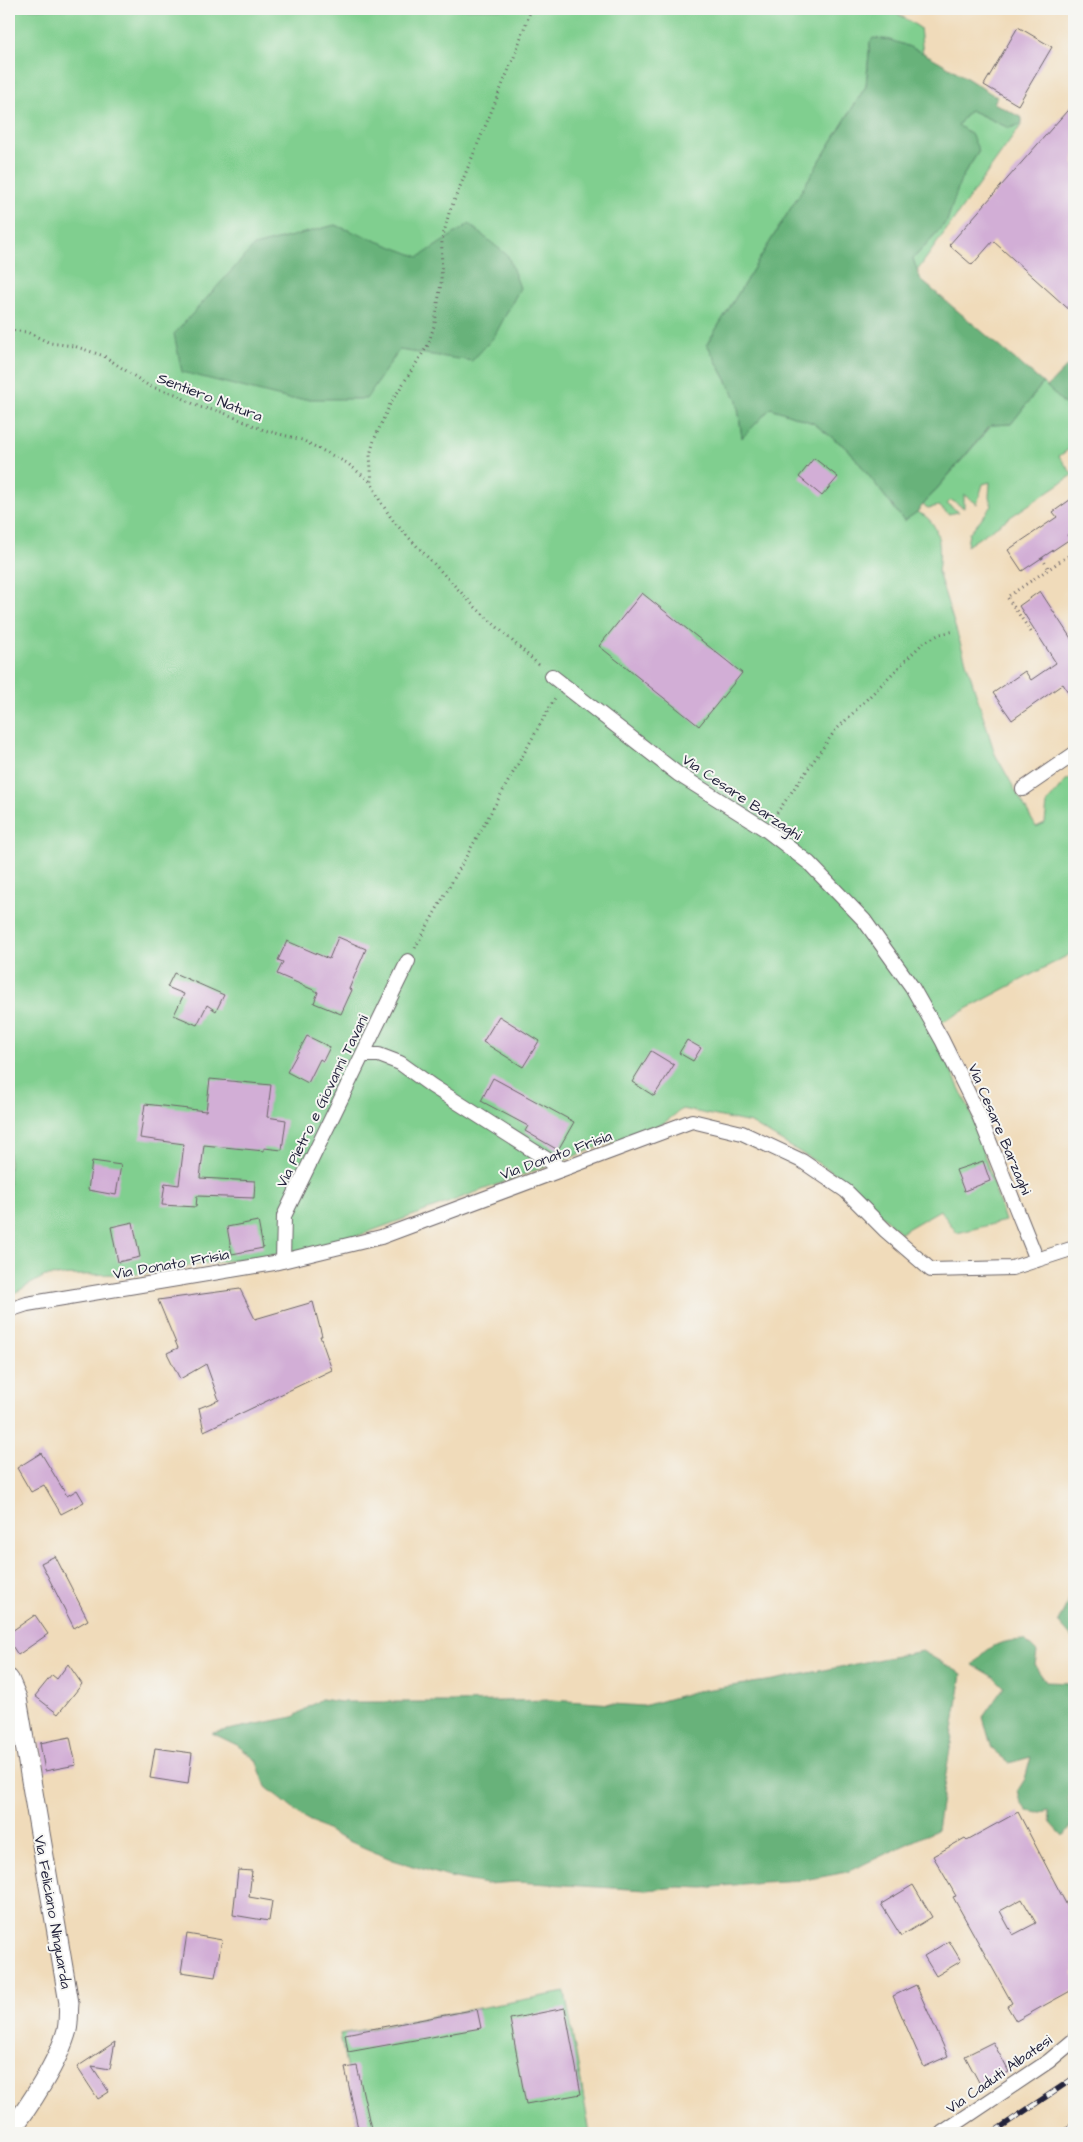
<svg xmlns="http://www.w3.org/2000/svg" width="1083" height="2142" viewBox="0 0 1083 2142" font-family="'Architects Daughter',sans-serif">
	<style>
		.green { fill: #80cf8f; stroke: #517865 }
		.forest { fill: #68b27a; stroke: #456a5a }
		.building { fill: #d2aed6; fill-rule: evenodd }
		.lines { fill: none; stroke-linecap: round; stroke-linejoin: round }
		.street-casing { stroke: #6a6367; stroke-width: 16 }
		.secondary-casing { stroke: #6a6367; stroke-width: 21 }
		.path { stroke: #6a6367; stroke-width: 3; stroke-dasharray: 1 4; stroke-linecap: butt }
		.street { stroke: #fff; stroke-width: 14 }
		.secondary { stroke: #fff; stroke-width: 19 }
		.rail-casing { stroke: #22223b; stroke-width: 5.5 }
		.rail { stroke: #f6f6f2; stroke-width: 4; stroke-dasharray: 11; stroke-linecap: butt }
		.labels { text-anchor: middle; stroke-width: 4; stroke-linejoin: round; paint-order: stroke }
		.street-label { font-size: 15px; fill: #22223b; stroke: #f6f6f2 }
	</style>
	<rect width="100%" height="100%" fill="#f6f6f2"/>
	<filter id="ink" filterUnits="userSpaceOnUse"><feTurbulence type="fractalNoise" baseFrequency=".02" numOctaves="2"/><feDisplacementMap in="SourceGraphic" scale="10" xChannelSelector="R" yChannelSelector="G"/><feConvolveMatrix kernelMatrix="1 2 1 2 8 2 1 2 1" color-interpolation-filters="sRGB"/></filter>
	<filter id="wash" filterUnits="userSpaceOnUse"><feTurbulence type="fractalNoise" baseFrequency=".0096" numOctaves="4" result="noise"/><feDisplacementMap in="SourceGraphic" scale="20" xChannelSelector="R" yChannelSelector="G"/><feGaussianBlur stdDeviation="1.12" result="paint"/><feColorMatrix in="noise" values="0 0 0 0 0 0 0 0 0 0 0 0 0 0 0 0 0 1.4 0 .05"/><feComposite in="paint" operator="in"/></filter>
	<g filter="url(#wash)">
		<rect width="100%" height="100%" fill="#f0dbba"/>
		<path class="green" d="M9,9h881l30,19 3,26 -36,-15 -17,3 -4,44 -159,258 30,56 5,37 29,-29 42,15 36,27 55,71 13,-9c25,9 24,37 21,60l57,182 41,73 9,-4 2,-20 19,-23 8,-3v175l-143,76 40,85 34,108 -48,12 -17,-23 -40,23 -57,-55 -92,-55 -69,-14 -18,14 -339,125 -130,17 -39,8 -111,3 -36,20z
			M970,110l39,18 13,-4 -105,147 -4,-12 34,-38 14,-42 18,-28 -22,-25z
			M1043,383l31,30v33l-15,10 14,19 -106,71 2,-13 23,-27 -3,-9 1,-15 -7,2 -6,20 -13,-10v14l-13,-8 -4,4 12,8 -11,2 -9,-8 -11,2 -5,-3 69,-80 19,-1z
			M565,1992l25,141h-231l-19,-99z"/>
		<path class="forest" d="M873,38c40,1 90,39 124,59l-3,6 28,15v6l-13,4 -39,-18 -12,15 13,9 8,17 -18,28 -14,42 -34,38 8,21 122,103 -32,41 -20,1 -74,87 -13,9 -55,-71 -36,-27 -42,-15 -29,30 -5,-38 -30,-56 159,-258 4,-44z
			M469,224l39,32 12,32 -26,49 -22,24 -73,-11 -33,49h-77l-107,-27 -8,-38 80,-88 81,-21 84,32z
			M1074,359v54l-27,-26z
			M1074,1592v48l-16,-18 14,-28z
			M1025,1640l12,12 -2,14 11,16 28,1v108l-6,6 5,27 -10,12 -12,-13 -3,-13 -10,3 -11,-2 -6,-8 -3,-13 7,-11 6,-22 -22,6 -17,-14 -9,-32 21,-30 -9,-9 -22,-13c17,-20 25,-24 52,-25z
			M922,1651l40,23 -25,156 -90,42 -42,8 -43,2 -58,6 -25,-1 -33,3 -130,-8 -30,2 -37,-7 -56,-17 -56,-24 -34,-19 -37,-30 -10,-27 -19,-15 -25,-12 81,-16 28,-18 20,3h111l100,-2 91,6 54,-15 76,-11z"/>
		<g id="blocks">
			<path class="building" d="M1018,27l34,20 -34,58 -34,-20z
				M1074,103v211l-81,-73 -21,24 -23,-20z
				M814,458l24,19 -16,19 -23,-19z
				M1074,497v33l-7,5 3,4 -48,32 -14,-21 49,-33 -4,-5z
				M1040,591l34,52v59l-11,-18 -51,36 -19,-27 32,-22 6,9 25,-17 -37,-57z
				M642,593l100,80 -43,53 -100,-80z
				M338,937l28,12 -17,40 3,1 -11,24 -27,-11 4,-11 -41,-18 6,-12 -5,-2 9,-19 42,18z
				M174,973l50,22 -8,16 -9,-6 -10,20 -23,-10 10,-21 -17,-7z
				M499,1016l40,25 -16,26 -40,-25z
				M307,1036l23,11 -7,14 -3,-2 -12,24 -21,-11z
				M687,1040l14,8 -8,13 -14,-8z
				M651,1051l23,14 -20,31 -22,-14z
				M493,1078l81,44 -16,28 -33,-19 3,-5 -47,-25z
				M210,1079l61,6 -4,32 19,3 -4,30 -18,-2v3l-60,-6 -4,33 55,3 -1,17 -57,-2 -1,11 -34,-2 3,-22 14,2 5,-41 -44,-6 5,-34 61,7z
				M92,1161l29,4 -5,30 -28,-5z
				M983,1161l7,20 -26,10 -8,-21z
				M258,1221l5,27 -31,6 -5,-27z
				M133,1222l7,35 -22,5 -7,-35z
				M240,1289l15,30 58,-17 9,34h-2l12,34 -128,61 -5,-23 20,-8 -13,-36 -26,15 -13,-26 11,-5 -20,-48z
				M41,1453l26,43 10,-6 7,12 -23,12 -17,-29 -13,7 -14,-24z
				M55,1556l33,64 -14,8 -33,-65z
				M35,1615l13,19 -30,21 -9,-14v-8z
				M68,1664l14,20 -24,30 -23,-18 17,-21 5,4z
				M70,1737l6,28 -31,6 -5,-28z
				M155,1748l37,5 -4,31 -38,-6z
				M1018,1812l56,107v70l-58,32 -9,-15 5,-3 -59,-106 3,-1 -23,-40 32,-18 2,2zM1022,1899l14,24 -23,12 -13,-24z
				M238,1870l14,1 -3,26 23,4 -3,20 -36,-6z
				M913,1885l19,32 -31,19 -20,-32z
				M187,1934l35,6 -7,37 -34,-5z
				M949,1941l12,20 -25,15 -12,-20z
				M916,1985l32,71 -24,11 -31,-71z
				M565,2008l16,86 -55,10 -16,-85z
				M477,2009l4,19 -133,24 -3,-18z
				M115,2042l-5,27 -18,-3 17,26 -11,7 -21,-32z
				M993,2042l16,30 -28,14 -16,-30z
				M357,2066l15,67h-13l-14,-65z"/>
		</g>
	</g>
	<g filter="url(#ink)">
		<use href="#blocks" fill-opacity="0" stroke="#6a6367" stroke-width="1"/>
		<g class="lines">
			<defs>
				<path id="street" d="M552,676l126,98 87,55 44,34 55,57 48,67 30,53 36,73 59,147
					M1023,789l51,-35
					M363,1055h16l21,8 32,23 130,83
					M283,1261l1,-45 124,-255
					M9,1310l18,-6 247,-41 107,-26 311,-116 50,12 60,28 44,30 40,40 45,39 81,-2 62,-20
					M942,2133l107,-72 25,-21
					M1071,2133l3,-2"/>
				<path id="secondary" d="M9,1679l8,19 52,305c-1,8 0,19 -2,27 -8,30 -38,78 -58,102"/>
			</defs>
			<use href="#street" class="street-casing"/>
			<use href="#secondary" class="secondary-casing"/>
			<path class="path" d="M531,9l-17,48 -65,156 -7,27 -1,43 -6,40 -7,22 -38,59 -16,36 -4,15 2,29 8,17 14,21 80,84 67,61
				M9,330l18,2 23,11 24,3 30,10 45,30 26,8 24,13 23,5 42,18 38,10 45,23 25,20
				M1042,558l7,11
				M1031,632l-24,-35 67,-45
				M774,817l60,-85 89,-89 17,-9 15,-3
				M415,948l141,-252"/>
			<use href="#street" class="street"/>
			<use href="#secondary" class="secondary"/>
			<defs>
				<path id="rail" d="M992,2133l82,-55"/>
			</defs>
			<use href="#rail" class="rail-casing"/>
			<use href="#rail" class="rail"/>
		</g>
	</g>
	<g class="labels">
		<g class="street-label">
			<text transform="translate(210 397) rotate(21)" y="5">Sentiero Natura</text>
			<text transform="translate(742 797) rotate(34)" y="5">Via Cesare Barzaghi</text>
			<text transform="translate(322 1101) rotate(-64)" y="5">Via Pietro e Giovanni Tavani</text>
			<text transform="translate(1000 1129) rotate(67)" y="5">Via Cesare Barzaghi</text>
			<text transform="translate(556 1155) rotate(-20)" y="5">Via Donato Frisia</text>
			<text transform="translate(171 1264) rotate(-10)" y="5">Via Donato Frisia</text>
			<text transform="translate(53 1912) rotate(80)" y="5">Via Feliciano Ninguarda</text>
			<text transform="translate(999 2074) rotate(-35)" y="5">Via Caduti Albatesi</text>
		</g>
	</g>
	<rect width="1083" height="2142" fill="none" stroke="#f6f6f2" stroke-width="30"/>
</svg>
